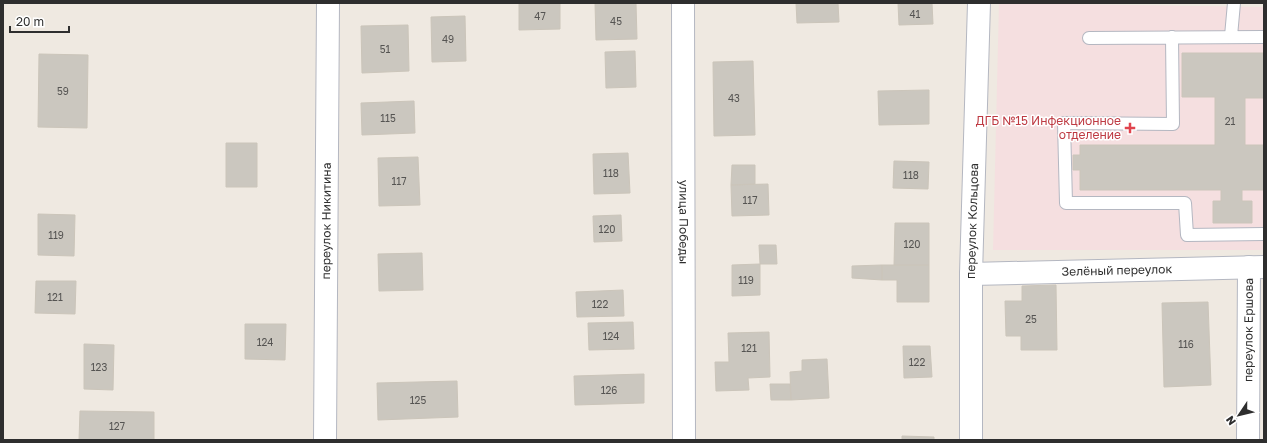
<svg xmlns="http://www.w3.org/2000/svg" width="1267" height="443" viewBox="0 0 1267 443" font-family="'Golos Text',sans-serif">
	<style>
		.medical { fill: #f5dfe0 }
		.building { fill: #cbc7bf; stroke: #cbc5ba }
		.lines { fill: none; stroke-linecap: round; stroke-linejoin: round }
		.service-casing { stroke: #b4b7c1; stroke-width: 14 }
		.minor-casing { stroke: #b4b7c1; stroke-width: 24 }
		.service { stroke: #fff; stroke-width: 12 }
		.minor { stroke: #fff; stroke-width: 22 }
		.health-dot { fill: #e0444e; stroke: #fff; stroke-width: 1.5 }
		.labels { text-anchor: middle; stroke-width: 3; stroke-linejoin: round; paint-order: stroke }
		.number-label { font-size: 10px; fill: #555452 }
		.health-label { font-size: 12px; fill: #be3a42; stroke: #fff; text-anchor: end }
		.street-label { font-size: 12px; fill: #2e2e2e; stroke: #fff }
	</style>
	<rect width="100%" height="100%" fill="#efe9e1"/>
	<path class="medical" d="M999,3l265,4v243h-271z"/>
	<path class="building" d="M519,3h41v26l-41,1z
		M595,3h41l1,36 -41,1z
		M796,3h42l1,19 -42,1z
		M898,3h34l1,21 -34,1z
		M465,16l1,45 -34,1 -1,-45z
		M408,25l1,46 -47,2 -1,-47z
		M635,51l1,36 -30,1 -1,-36z
		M1182,53h82v45h-19v47h19v45h-22v11h10v22h-39v-22h8v-11h-141v-20h-7v-15h7v-10h135v-48h-33z
		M39,54l49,1 -1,73 -49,-1z
		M753,61l2,74 -41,1 -1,-74z
		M929,90v34l-50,1 -1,-34z
		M414,101l1,32 -53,2 -1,-32z
		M226,143h31v44h-31z
		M628,153l2,40 -36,1 -1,-40z
		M418,157l2,48 -41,1 -1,-48z
		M894,161l35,1 -1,27 -35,-1z
		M732,165h23v19l-24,1z
		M768,184l1,31 -37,1 -1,-31z
		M38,214l37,1 -1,41 -36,-1z
		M621,215l1,26 -28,1 -1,-26z
		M895,223h34v42h-35z
		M759,245h17l1,19h-17z
		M422,253l1,37 -44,1 -1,-37z
		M760,264v31l-28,1v-31z
		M882,265h47v37h-32v-22h-15z
		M882,265v15l-30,-2v-12z
		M36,281h40l-1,33 -40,-1z
		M1056,285l1,65h-36v-14h-15l-1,-35h17v-15z
		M623,290l1,26 -47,1 -1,-25z
		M1208,302l3,83 -47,2 -2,-84z
		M633,322l1,27 -45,1 -1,-27z
		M245,324h41l-1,36 -40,-1z
		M769,332l1,45 -22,1 1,12 -33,1 -1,-29h14l-1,-29z
		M84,344l30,1 -1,45 -29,-1z
		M903,346h27l2,31 -28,1z
		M827,359l2,39 -38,2 -1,-28 12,-1v-11z
		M644,374v29l-69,2 -1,-29z
		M457,381l1,36 -80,3 -1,-37z
		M770,384h20l1,16h-20z
		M80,411l74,1v28h-75z
		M902,436l32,1v3h-32z"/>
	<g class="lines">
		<defs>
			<path id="service" d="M1231,36l3,-33
				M1172,37l1,87 -109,-1 2,80h119l2,32 77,-1
				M1089,38l175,-1"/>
			<g id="minor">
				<path id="s1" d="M683,3l1,437"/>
				<path id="s2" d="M971,274l293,-7"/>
				<path id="s3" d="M325,440l3,-437"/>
				<path id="s4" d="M971,440v-166l8,-271"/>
				<path id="s5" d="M1248,440l1,-173"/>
			</g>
		</defs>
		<use href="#service" class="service-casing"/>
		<use href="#minor" class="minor-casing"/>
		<use href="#service" class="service"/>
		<use href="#minor" class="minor"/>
	</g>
	<path class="health-dot" d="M1128 122h4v4h4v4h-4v4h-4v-4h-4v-4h4z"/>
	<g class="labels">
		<g class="number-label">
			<text x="915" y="18">41</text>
			<text x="540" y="20">47</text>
			<text x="616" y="25">45</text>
			<text x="448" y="43">49</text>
			<text x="385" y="53">51</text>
			<text x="63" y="95">59</text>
			<text x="734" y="102">43</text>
			<text x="388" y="122">115</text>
			<text x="1230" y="125">21</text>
			<text x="611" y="177">118</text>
			<text x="911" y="179">118</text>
			<text x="399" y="185">117</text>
			<text x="750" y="204">117</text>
			<text x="607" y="233">120</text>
			<text x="56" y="239">119</text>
			<text x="912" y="248">120</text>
			<text x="746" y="284">119</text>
			<text x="55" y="301">121</text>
			<text x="600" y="308">122</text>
			<text x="1031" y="323">25</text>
			<text x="611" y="340">124</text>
			<text x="265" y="346">124</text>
			<text x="1186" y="348">116</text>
			<text x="749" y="352">121</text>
			<text x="917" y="366">122</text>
			<text x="99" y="371">123</text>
			<text x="609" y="394">126</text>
			<text x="418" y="404">125</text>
			<text x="117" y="430">127</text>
		</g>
		<g class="health-label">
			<text x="1121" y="125">ДГБ №15 Инфекционное<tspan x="1121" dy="14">отделение</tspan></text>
		</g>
		<g class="street-label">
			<text dy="4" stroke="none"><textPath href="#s4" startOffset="219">переулок Кольцова</textPath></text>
			<text dy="4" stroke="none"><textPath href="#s3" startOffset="219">переулок Никитина</textPath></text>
			<text dy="4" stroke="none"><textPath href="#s1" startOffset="219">улица Победы</textPath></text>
			<text dy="4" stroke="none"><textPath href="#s2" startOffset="146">Зелёный переулок</textPath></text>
			<text dy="4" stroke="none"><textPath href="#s5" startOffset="110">переулок Ершова</textPath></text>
		</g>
	</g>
	<rect width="1267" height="443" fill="none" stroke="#2e2e2e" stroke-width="8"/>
	<g transform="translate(1239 415) rotate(235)" stroke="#ffffff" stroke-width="3" paint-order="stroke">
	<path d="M0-3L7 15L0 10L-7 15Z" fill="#2e2e2e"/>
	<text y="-6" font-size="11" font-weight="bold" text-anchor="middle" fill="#2e2e2e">N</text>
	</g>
	<path d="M10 26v6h59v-6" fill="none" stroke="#2e2e2e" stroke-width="2"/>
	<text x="16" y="26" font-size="12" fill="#2e2e2e" stroke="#ffffff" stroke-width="3" paint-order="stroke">20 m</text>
</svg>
